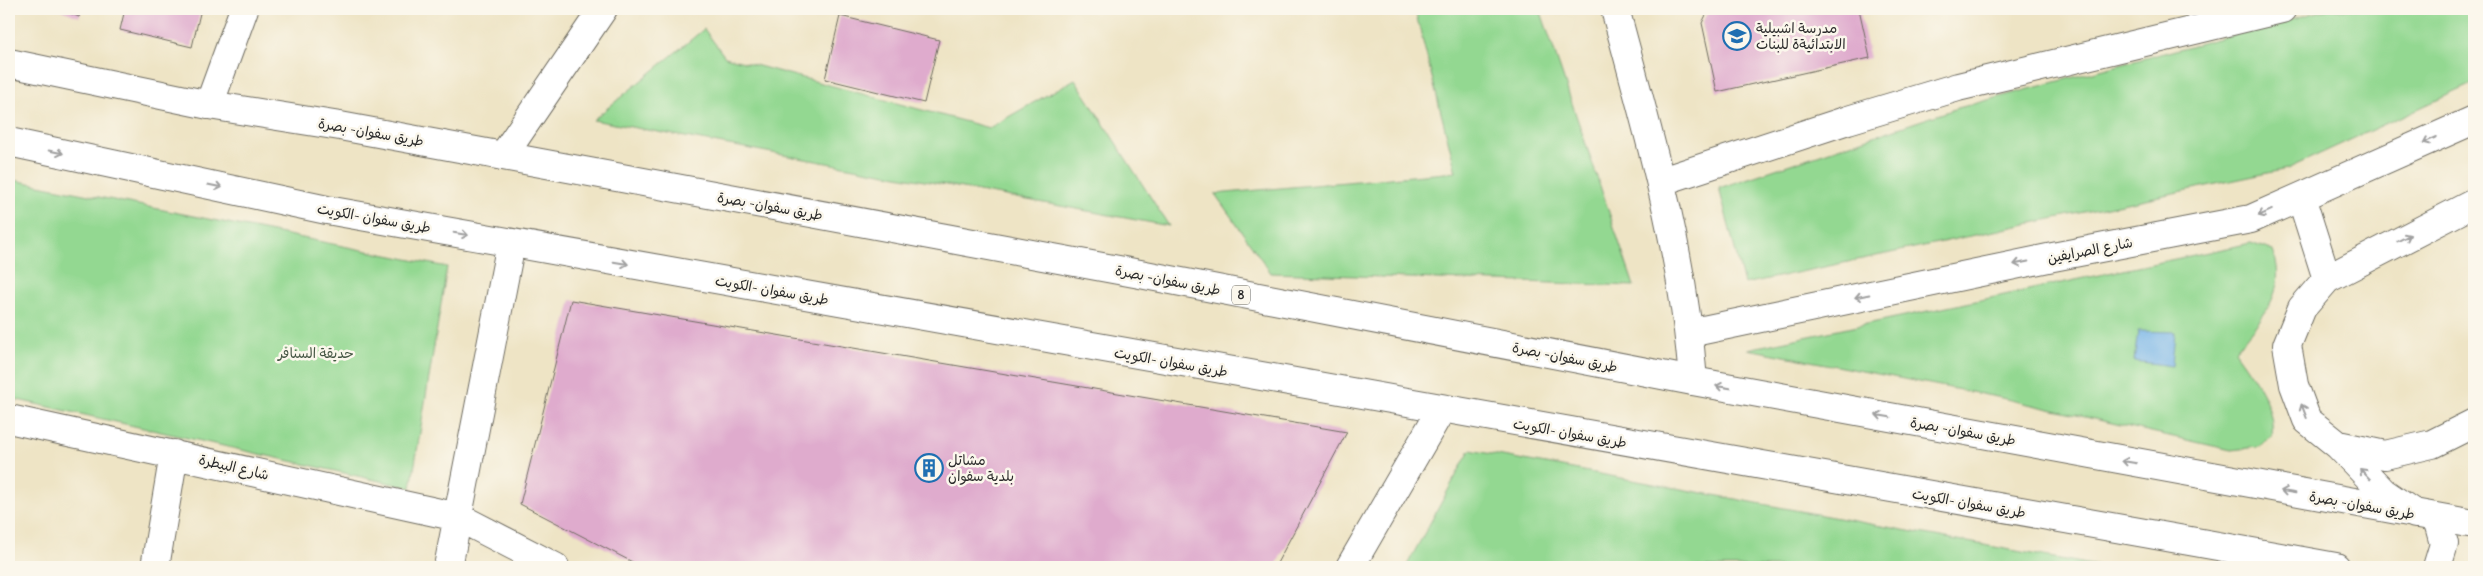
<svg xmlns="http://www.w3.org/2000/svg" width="2483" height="576" viewBox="0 0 2483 576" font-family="Delius,'Playpen Sans Arabic',sans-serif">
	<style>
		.green { fill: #93d891; stroke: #5f825e }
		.water { fill: #74b4e8; stroke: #50708a }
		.building { fill: #dfabcd }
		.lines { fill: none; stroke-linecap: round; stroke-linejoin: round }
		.minor-casing { stroke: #6f6c61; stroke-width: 30 }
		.highway-casing { stroke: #6f6c61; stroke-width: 30 }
		.minor { stroke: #fff; stroke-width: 28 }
		.highway { stroke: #fff; stroke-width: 28 }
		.oneway { stroke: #a0a0a0 }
		.labels { text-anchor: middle; stroke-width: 5; stroke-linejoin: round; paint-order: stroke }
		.shield { fill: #fbf7ec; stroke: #696865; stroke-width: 1 }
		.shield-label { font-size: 12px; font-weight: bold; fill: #2b2b2b }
		.poi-label { font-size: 14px; fill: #2b2b2b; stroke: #fbf7ec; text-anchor: start }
		.street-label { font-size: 14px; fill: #2b2b2b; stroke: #fbf7ec }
		.park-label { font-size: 14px; fill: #455644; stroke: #fbf7ec }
	</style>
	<rect width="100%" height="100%" fill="#fbf7ec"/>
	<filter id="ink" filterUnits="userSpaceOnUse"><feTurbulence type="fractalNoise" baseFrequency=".02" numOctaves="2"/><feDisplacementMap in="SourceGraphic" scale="10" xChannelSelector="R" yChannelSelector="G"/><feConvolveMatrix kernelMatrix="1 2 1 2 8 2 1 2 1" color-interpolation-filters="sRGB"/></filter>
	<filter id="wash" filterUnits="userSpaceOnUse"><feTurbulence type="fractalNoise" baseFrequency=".0096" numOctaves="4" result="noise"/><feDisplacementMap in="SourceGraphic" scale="20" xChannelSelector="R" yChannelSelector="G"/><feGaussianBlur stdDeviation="1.12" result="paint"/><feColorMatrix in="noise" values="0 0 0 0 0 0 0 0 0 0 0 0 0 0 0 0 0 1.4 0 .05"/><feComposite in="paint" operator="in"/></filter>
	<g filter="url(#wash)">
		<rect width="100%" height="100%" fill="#eee4c5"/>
		<path class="green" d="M1433,9h107l94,277 -363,-13 -56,-79 241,-22 -40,-158z
			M2329,9h145v74l-187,86 -543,115 -25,-96 239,-80z
			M704,29l21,28 264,71 86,-49 94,147 -576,-106z
			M9,179l438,88 -36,221 -402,-90z
			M2251,243l22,8c16,43 -13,68 -38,100 17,25 41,54 37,86l-14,10 -27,3 -234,-53 -249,-48z
			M1470,450l633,117h-697z"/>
		<path class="water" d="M2138,331l37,1 -3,34 -38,-5z"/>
		<g id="blocks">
			<path class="building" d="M59,9h23l-3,8z
				M125,9h76l-9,38 -72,-17z
				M1709,9h150l11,49 -153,34 -15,-69z
				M840,16l99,24 -15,63 -99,-24z
				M571,300l776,132 -72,135h-633l-122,-63z"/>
		</g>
	</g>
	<g filter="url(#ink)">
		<use href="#blocks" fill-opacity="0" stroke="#6f6c61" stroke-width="1"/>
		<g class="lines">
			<defs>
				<path id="minor" d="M1615,9c33,122 69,245 78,372
					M209,105l35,-96
					M503,156l100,-147
					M1662,181l186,-61 110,-33 324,-78
					M2301,197l26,82
					M1689,333l364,-76 198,-38 223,-99
					M9,419l449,98 97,50
					M2338,445l47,10 47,-11 42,-21
					M2415,514l-32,-22 -45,-47 -31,-25 -13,-35 -7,-40 15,-37 25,-29 147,-76
					M155,567l19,-113
					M448,567l63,-324
					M1350,567l91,-157"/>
				<path id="highway" d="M9,63l200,42 131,21 163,30 637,118 553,107 781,143
					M9,142l318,68 2009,357
					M2437,567l7,-23 -7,-26"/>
			</defs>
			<use href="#minor" class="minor-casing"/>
			<use href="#highway" class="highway-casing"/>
			<use href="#minor" class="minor"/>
			<use href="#highway" class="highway"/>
		</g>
		<defs><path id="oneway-shaft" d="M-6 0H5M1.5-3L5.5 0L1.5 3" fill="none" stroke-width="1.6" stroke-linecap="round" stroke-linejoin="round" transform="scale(1.25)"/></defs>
		<g class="oneway">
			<use href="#oneway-shaft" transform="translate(2430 140) rotate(156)"/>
			<use href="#oneway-shaft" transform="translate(56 152) rotate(12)"/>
			<use href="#oneway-shaft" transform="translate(215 186) rotate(12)"/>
			<use href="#oneway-shaft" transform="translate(2265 213) rotate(156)"/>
			<use href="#oneway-shaft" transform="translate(461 234) rotate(10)"/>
			<use href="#oneway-shaft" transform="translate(2404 238) rotate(-27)"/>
			<use href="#oneway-shaft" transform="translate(621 263) rotate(10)"/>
			<use href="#oneway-shaft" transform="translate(2021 263) rotate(168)"/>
			<use href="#oneway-shaft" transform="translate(1862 296) rotate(168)"/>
			<use href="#oneway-shaft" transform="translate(1723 387) rotate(-170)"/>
			<use href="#oneway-shaft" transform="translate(2304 411) rotate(-111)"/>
			<use href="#oneway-shaft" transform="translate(1883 416) rotate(-170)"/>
			<use href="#oneway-shaft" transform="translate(2129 462) rotate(-170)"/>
			<use href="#oneway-shaft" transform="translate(2365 474) rotate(-134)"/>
			<use href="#oneway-shaft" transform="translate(2288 492) rotate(-170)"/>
		</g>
	</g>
	<defs>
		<symbol id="school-ring" viewBox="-11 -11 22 22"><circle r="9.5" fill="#fbf7ec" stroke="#1f6fb2" stroke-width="1.5"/><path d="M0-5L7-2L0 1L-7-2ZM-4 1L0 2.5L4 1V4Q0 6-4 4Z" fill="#1f6fb2"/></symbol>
		<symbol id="building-ring" viewBox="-11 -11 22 22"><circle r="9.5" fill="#fbf7ec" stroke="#1f6fb2" stroke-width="1.5"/><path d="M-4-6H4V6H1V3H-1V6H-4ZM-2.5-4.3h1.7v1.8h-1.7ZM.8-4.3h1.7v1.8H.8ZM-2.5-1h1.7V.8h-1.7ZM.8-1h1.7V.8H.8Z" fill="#1f6fb2"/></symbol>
	</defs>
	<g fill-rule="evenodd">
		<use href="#school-ring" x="1721" y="20" width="32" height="32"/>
		<use href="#building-ring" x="913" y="452" width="32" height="32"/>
	</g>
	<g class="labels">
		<rect class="shield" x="1232" y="285.5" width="18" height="19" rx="4"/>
		<g class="shield-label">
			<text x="1241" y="299">8</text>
		</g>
		<g class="poi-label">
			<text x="1756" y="33">مدرسة اشبيلية<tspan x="1756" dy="16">الابتدائيةة للبنات</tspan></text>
			<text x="948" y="465">مشاتل<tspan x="948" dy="16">بلدية سفوان</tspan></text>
		</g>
		<g class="street-label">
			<text transform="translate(371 132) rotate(10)" y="5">طريق سفوان- بصرة</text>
			<text transform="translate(770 206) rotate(10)" y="5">طريق سفوان- بصرة</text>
			<text transform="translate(374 218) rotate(10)" y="5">طريق سفوان -الكويت</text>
			<text transform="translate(2090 250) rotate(-11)" y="5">شارع الصرايفين</text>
			<text transform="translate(1168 280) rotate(11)" y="5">طريق سفوان- بصرة</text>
			<text transform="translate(772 290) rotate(10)" y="5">طريق سفوان -الكويت</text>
			<text transform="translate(1565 357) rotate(11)" y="5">طريق سفوان- بصرة</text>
			<text transform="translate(1171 362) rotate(10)" y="5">طريق سفوان -الكويت</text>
			<text transform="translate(1963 431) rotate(10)" y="5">طريق سفوان- بصرة</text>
			<text transform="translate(1570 433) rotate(10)" y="5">طريق سفوان -الكويت</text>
			<text transform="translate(234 467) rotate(13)" y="5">شارع البيطرة</text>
			<text transform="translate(1969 503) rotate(10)" y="5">طريق سفوان -الكويت</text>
			<text transform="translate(2362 505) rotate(10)" y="5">طريق سفوان- بصرة</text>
		</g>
		<g class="park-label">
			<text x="316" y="358">حديقة السنافر</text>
		</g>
	</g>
	<rect width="2483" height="576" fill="none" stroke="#fbf7ec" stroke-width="30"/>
</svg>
